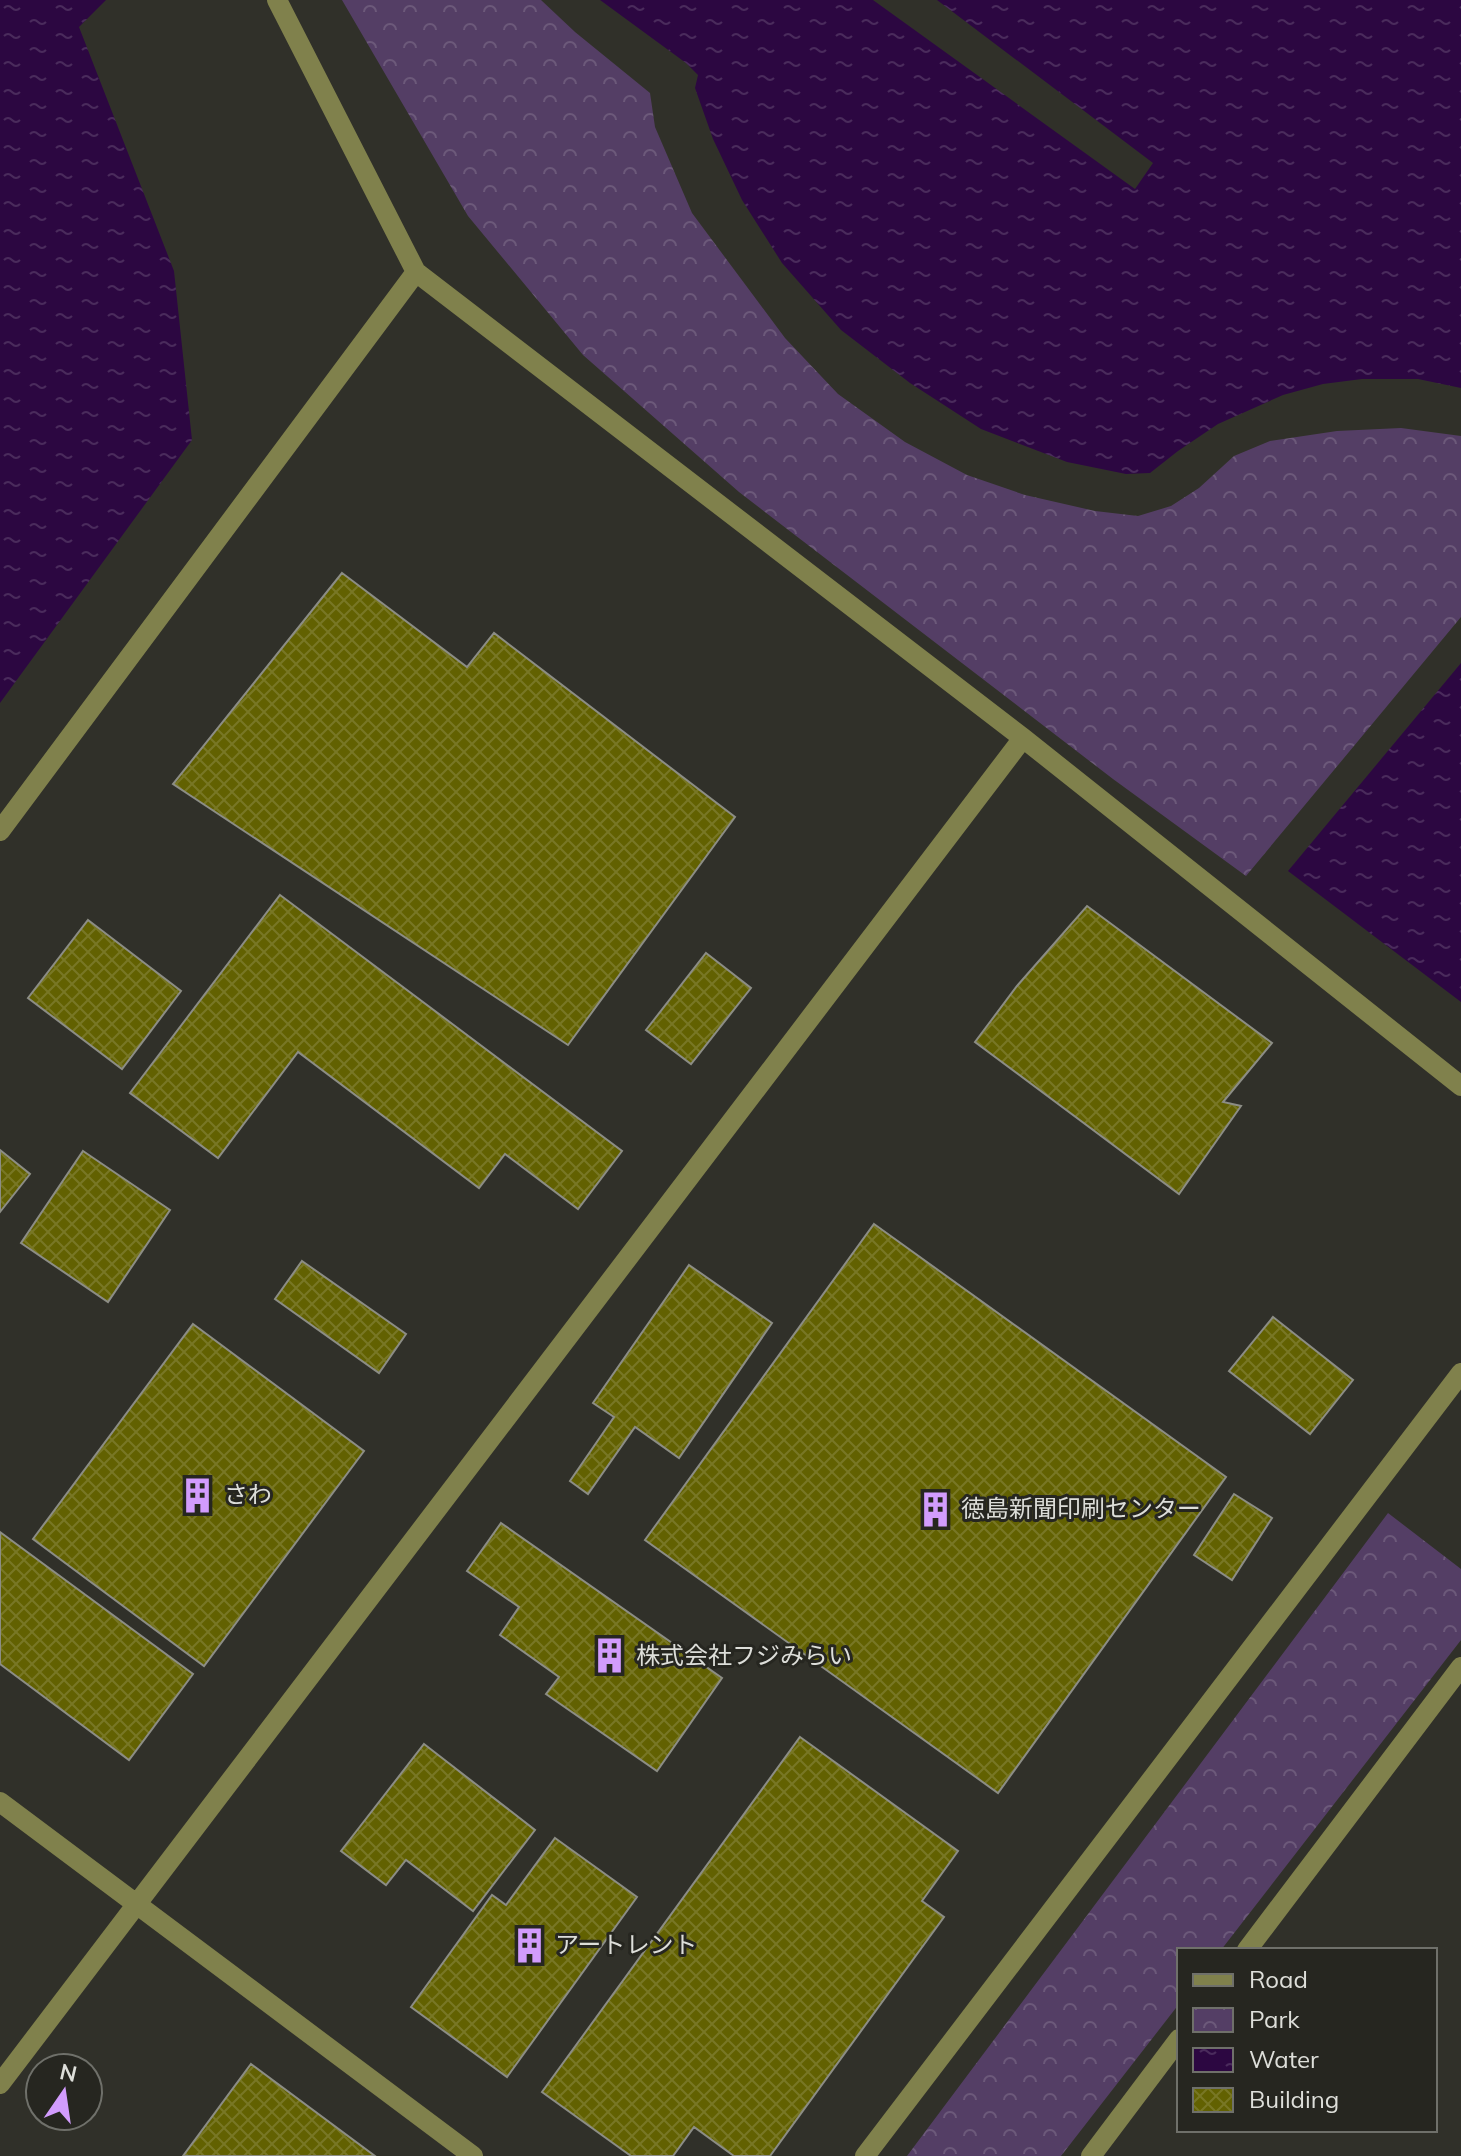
<svg xmlns="http://www.w3.org/2000/svg" width="1461" height="2156" viewBox="0 0 1461 2156" font-family="Mulish,'Noto Sans JP',sans-serif">
	<style>
		.park { fill: url(#park-crowns) }
		.water { fill: url(#water-ripples) }
		.building { fill: url(#building-cross-hatch); stroke: #8c8d85; stroke-width: 2 }
		.lines { fill: none; stroke-linecap: round; stroke-linejoin: round }
		.minor { stroke: #80814c; stroke-width: 20 }
		.labels { text-anchor: middle; stroke-width: 6; stroke-linejoin: round; paint-order: stroke }
		.poi-label { font-size: 24px; fill: #ddded9; stroke: #262620; text-anchor: start }
	</style>
	<defs>
		<pattern id="park-crowns" width="20" height="18" patternUnits="userSpaceOnUse" patternTransform="scale(2)"><rect width="20" height="18" fill="#543e65"/><path d="M2 6a3 3 0 1 1 6 0M12 15a3 3 0 1 1 6 0" fill="none" stroke="#6c597a"/></pattern>
		<pattern id="water-ripples" width="26" height="14" patternUnits="userSpaceOnUse" patternTransform="scale(2)"><rect width="26" height="14" fill="#2c0741"/><path d="M2 4q2-2 4 0t4 0M15 11q2-2 4 0t4 0" fill="none" stroke="#4a2b5c"/></pattern>
		<pattern id="building-cross-hatch" width="8" height="8" patternUnits="userSpaceOnUse" patternTransform="scale(2)"><rect width="8" height="8" fill="#626101"/><path d="M0 0l8 8M0 8l8-8" fill="none" stroke="#787725"/></pattern>
	</defs>
	<rect width="100%" height="100%" fill="#303029"/>
	<path class="park" d="M342,0h199l34,32 75,61 5,34 37,86 93,125 53,56 67,48 62,33 58,20 70,16 43,5 33,-10 28,-18 35,-32 36,-15 67,-10 64,-3 60,8v181l-215,259 -133,-97 -374,-287 -156,-137 -115,-139z
		M1388,1513l73,56v71l-240,310h-42v54l-118,152h-154z"/>
	<path class="water" d="M0,0h106l-27,27 95,244 18,169 -192,263z
		M600,0h273l262,189 18,-26 -216,-163h524v388l-43,-9h-56l-39,5 -40,11 -65,29 -40,27 -28,22 -24,1 -59,-12 -86,-33 -71,-46 -69,-53 -59,-67 -40,-63 -29,-61 -18,-51 3,-13 -12,-12z
		M1461,663v339l-173,-131z"/>
	<path class="building" d="M342,573l125,94 27,-34 241,184 -167,228 -395,-261z
		M280,895l342,256 -44,58 -73,-55 -26,34 -181,-136 -80,106 -88,-65z
		M1087,906l185,137 -49,59 18,4 -62,88 -204,-152 42,-56z
		M88,920l93,71 -59,78 -94,-71z
		M706,953l45,35 -60,76 -45,-34z
		M0,1150l30,24 -30,38z
		M83,1151l87,59 -62,92 -87,-59z
		M874,1224l352,253 -228,316 -353,-253z
		M302,1261l104,73 -27,39 -104,-74z
		M689,1265l83,58 -93,135 -44,-31 -47,67 -18,-13 44,-64 -21,-14z
		M1273,1317l80,63 -43,54 -81,-63z
		M193,1324l171,127 -160,215 -171,-127z
		M1234,1494l38,24 -40,62 -38,-25z
		M501,1523l221,155 -65,93 -111,-77 13,-17 -59,-42 19,-28 -52,-36z
		M0,1532l193,142 -64,86 -129,-96z
		M800,1737l158,114 -36,50 22,16 -174,239h-36l-40,-29 -21,29h-42l-89,-64z
		M424,1744l111,86 -62,81 -67,-51 -20,25 -45,-34z
		M555,1838l82,59 -130,180 -96,-70 81,-112 14,10z
		M251,2064l124,92h-192z"/>
	<g class="lines">
		<path class="minor" d="M416,272l607,466 438,348
			M0,831l416,-559 -139,-272
			M0,1802l473,354
			M1247,1950l214,-283
			M0,2084l1023,-1346
			M865,2156l596,-783
			M1091,2156l88,-117"/>
	</g>
	<defs>
		<symbol id="building-bare" viewBox="-9 -9 18 18"><path d="M-4-6H4V6H1V3H-1V6H-4ZM-2.5-4.3h1.7v1.8h-1.7ZM.8-4.3h1.7v1.8H.8ZM-2.5-1h1.7V.8h-1.7ZM.8-1h1.7V.8H.8Z" fill="#d29cfd" stroke="#262620" stroke-width="2.5" paint-order="stroke"/></symbol>
	</defs>
	<g fill-rule="evenodd">
		<use href="#building-bare" x="172" y="1470" width="51" height="51"/>
		<use href="#building-bare" x="910" y="1484" width="51" height="51"/>
		<use href="#building-bare" x="584" y="1630" width="51" height="51"/>
		<use href="#building-bare" x="504" y="1920" width="51" height="51"/>
	</g>
	<g class="labels">
		<g class="poi-label">
			<text x="224" y="1503">さわ</text>
			<text x="961" y="1517">徳島新聞印刷センター</text>
			<text x="636" y="1664">株式会社フジみらい</text>
			<text x="555" y="1953">アートレント</text>
		</g>
	</g>
	<rect x="1177" y="1948" width="260" height="184" fill="#262620" stroke="#6f706a" stroke-width="2"/>
	<rect x="1193" y="1974" width="40" height="12" fill="#80814c" stroke="#6f706a" stroke-width="2"/>
	<text x="1249" y="1988" font-size="24" fill="#ddded9">Road</text>
	<rect x="1193" y="2008" width="40" height="24" fill="url(#park-crowns)" stroke="#6f706a" stroke-width="2"/>
	<text x="1249" y="2028" font-size="24" fill="#ddded9">Park</text>
	<rect x="1193" y="2048" width="40" height="24" fill="url(#water-ripples)" stroke="#6f706a" stroke-width="2"/>
	<text x="1249" y="2068" font-size="24" fill="#ddded9">Water</text>
	<rect x="1193" y="2088" width="40" height="24" fill="url(#building-cross-hatch)" stroke="#6f706a" stroke-width="2"/>
	<text x="1249" y="2108" font-size="24" fill="#ddded9">Building</text>
	<g transform="translate(64 2092) rotate(13)"><circle r="38" fill="#262620" stroke="#6f706a" stroke-width="2"/>
	<path d="M0-6L14 30L0 20L-14 30Z" fill="#d29cfd"/>
	<text y="-12" font-size="22" font-weight="bold" text-anchor="middle" fill="#ddded9">N</text>
	</g>
</svg>
